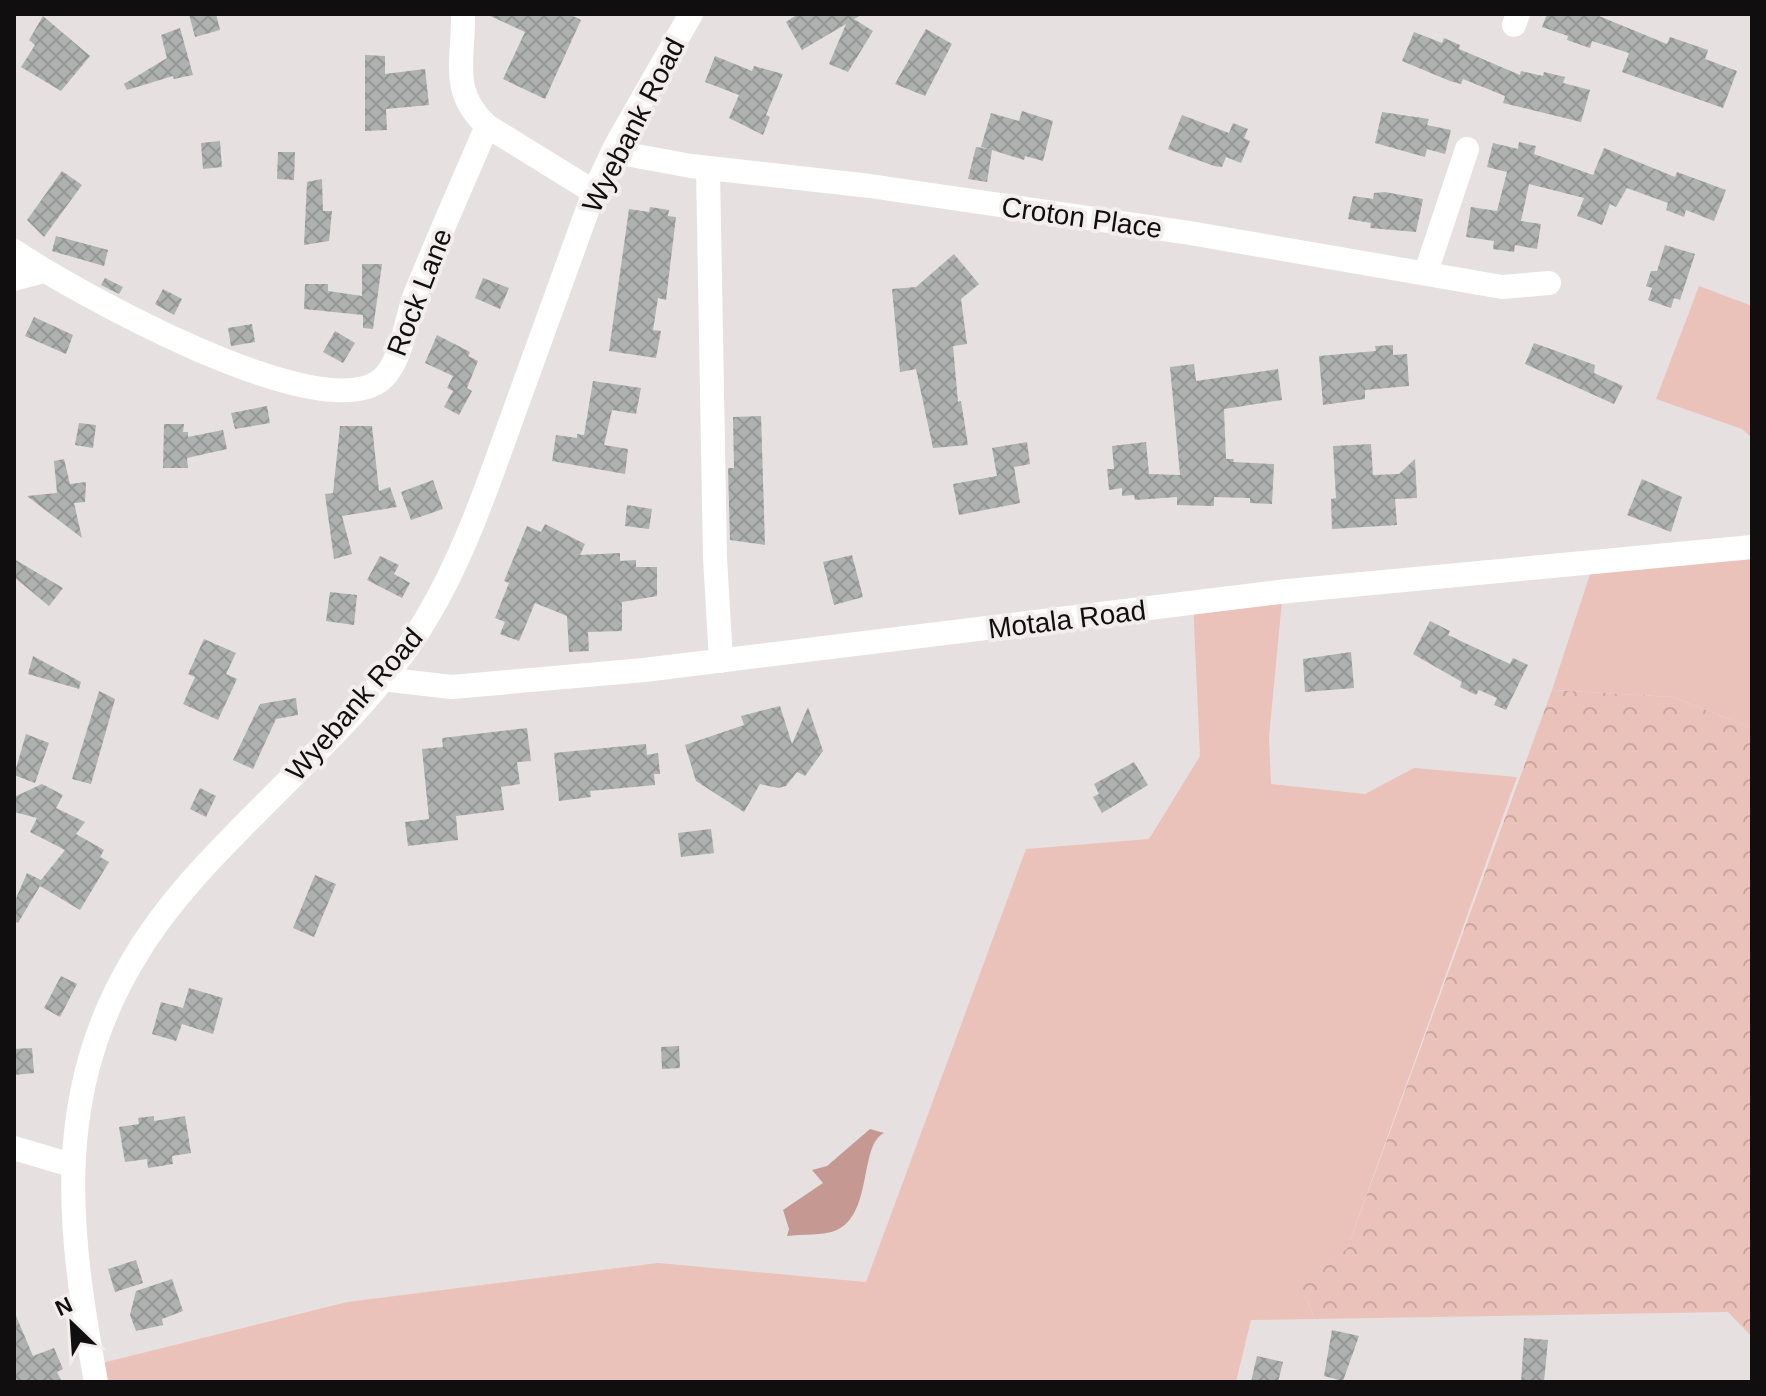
<svg xmlns="http://www.w3.org/2000/svg" width="1766" height="1396" viewBox="0 0 1766 1396" font-family="Arial,sans-serif">
	<style>
		.green { fill: #ebc2ba }
		.forest { fill: url(#forest-crowns) }
		.water { fill: #c59991 }
		.building { fill: url(#building-cross-hatch) }
		.lines { fill: none; stroke-linecap: round; stroke-linejoin: round }
		.minor { stroke: #fff; stroke-width: 24 }
		.labels { text-anchor: middle; stroke-width: 8; stroke-linejoin: round; paint-order: stroke }
		.street-label { font-size: 28px; fill: #100e0e; stroke: #f3eeed }
	</style>
	<defs>
		<pattern id="forest-crowns" width="20" height="18" patternUnits="userSpaceOnUse" patternTransform="scale(2)"><rect width="20" height="18" fill="#ebc2ba"/><path d="M2 6a3 3 0 1 1 6 0M12 15a3 3 0 1 1 6 0" fill="none" stroke="#c8a69f"/></pattern>
		<pattern id="building-cross-hatch" width="8" height="8" patternUnits="userSpaceOnUse" patternTransform="scale(2)"><rect width="8" height="8" fill="#adb1af"/><path d="M0 0l8 8M0 8l8-8" fill="none" stroke="#949795"/></pattern>
	</defs>
	<rect width="100%" height="100%" fill="#e6e1e0"/>
	<path class="green" d="M1699,286l53,20v132l-10,-9 -86,-30z
		M1747,545l5,22v161l-79,-31 -121,-7 43,-131z
		M1283,590l-14,147 2,47 94,10 49,-26 103,9 -170,472 -44,29v12l12,29 -64,1 -15,62h-1138l-4,-17 253,-63 311,-39 208,19 160,-433 123,-10 51,-83 -7,-154z"/>
	<path class="forest" d="M1552,690l121,7 79,31v609l-24,-25 -413,7 -12,-29 -1,-12 45,-29z"/>
	<path class="water" d="M870,1129l14,4c-25,12 -11,80 -47,97 -14,6 -36,4 -50,6l2,-7 -6,-19 40,-27 -11,-13 15,-4z"/>
	<path class="building" d="M189,14h27l4,16 -25,7z
		M486,14h83l12,6 -36,79 -42,-20 22,-47z
		M798,14h65l-9,5 19,12 -25,41 -19,-8 17,-40 -44,26 -16,-28z
		M1547,14h47l73,30 3,-7 38,13 -3,9 32,12 -14,37 -101,-36 7,-19 -37,-12 -2,7 -23,-8 1,-4 -26,-9z
		M43,16l47,40 -29,35 -40,-24 14,-22 -6,-5z
		M180,28l13,47 -19,4 -1,-3 -46,14 -3,-6 43,-26 -6,-23z
		M926,29l26,15 -27,52 -30,-12z
		M1414,32l28,11 2,-5 16,7 -1,4 61,26 1,-4 22,5 1,-4 21,5 -2,6 27,7 -9,32 -78,-19 2,-7 -42,-17 -2,5 -11,-3 -48,-20z
		M365,55l20,1v18l40,-5 4,36 -43,4 1,21 -22,1z
		M715,56l37,15 2,-5 29,8 -17,41 4,2 -7,18 -34,-17 10,-23 -34,-13z
		M1022,111l31,10 -10,40 -18,-5 -1,4 -32,-10 -5,32 -19,-3 8,-32 13,2 -8,-2 10,-34 28,8z
		M1382,112l47,7 -2,6 24,5 -6,24 -18,-5 -2,8 -50,-14z
		M1182,115l47,18 4,-10 15,6 -4,9 6,3 -9,22 -15,-6 -4,10 -8,-1 -46,-17z
		M220,141l2,26 -19,2 -2,-26z
		M1519,142l17,4 -2,8 59,21 11,-27 71,29 2,-5 49,18 -12,31 -28,-11 -2,7 -18,-7 2,-7 -41,-15 -11,19 -6,-3 -8,21 -25,-9 7,-18 -55,-14 -8,37 20,3 -4,25 -22,-4 -1,7 -21,-3 1,-8 -28,-4 5,-30 26,4 10,-39 -20,-5 6,-24 25,6z
		M278,152h17l-1,28 -17,-1z
		M62,171l20,14 -38,52 -17,-17z
		M322,179l1,32h9l-3,30 -25,4 3,-63z
		M1385,192l38,7 -7,33 -46,-4 1,-5 -23,-4 5,-23 20,3 1,-6z
		M650,207l19,3 -1,6 8,1 -10,83 -8,-2 -5,32 8,1 -5,27 -47,-7 20,-142 20,3z
		M56,236l52,14 -4,16 -52,-15z
		M1665,245l30,9 -15,46 -6,-2 -3,10 -23,-8 4,-12 -6,-2 5,-15h6z
		M954,254l25,30 -18,15 6,45 -14,2 5,56 3,-1 7,44 -35,3 -17,-79 -16,3 -8,-83 24,-2z
		M362,264h20l-9,65 -10,-1v-13l-59,-6 1,-25h23v7l34,5z
		M105,278l18,9 -4,7 -18,-9z
		M483,278l26,10 -9,21 -25,-11z
		M163,289l19,10 -8,16 -19,-11z
		M34,317l39,18 -7,19 -41,-18z
		M252,324l3,18 -24,4 -3,-18z
		M335,331l20,12 -12,20 -20,-11z
		M437,335l33,17 -2,4 10,5 -11,27 5,3 -13,24 -15,-8 9,-16 -6,-3 6,-12 -28,-13z
		M1534,343l61,22 -1,8 29,13 -9,18 -89,-40z
		M1393,345v10l14,-1 2,32 -44,4v9l-42,6 -4,-49 57,-5 -1,-5z
		M1194,364l2,17 82,-12 4,31 -58,9 2,50h8l-1,3 41,2 -2,40 -22,-1v-5l-36,-1v9l-37,-1v-8l-42,3 -1,-5 -12,1v-8l-13,2 -2,-21h7l-2,-23 34,-4 3,32 31,1 -10,-108z
		M593,381l48,7 -5,26 -24,-4 -8,35 24,4 -3,25 -73,-13 4,-26 21,3v-4l7,1z
		M267,406l3,17 -35,6 -4,-16z
		M761,416l4,129 -35,-5 -2,-72h6l-1,-51z
		M79,423l17,2 -3,23 -18,-3z
		M164,424h20l-1,8h5v5l35,-7 4,19 -40,9 1,10h-25z
		M340,426h32l7,65 11,-4 7,20 -55,9 10,38 -18,5 -9,-65 8,-1z
		M1027,442l3,22 -16,3 6,36 -61,12 -6,-31 44,-8 -5,-28z
		M1371,444l2,31 26,-1 16,-15 2,39 -22,1 2,26 -65,4 -1,-30 5,-1 -3,-52z
		M64,459l6,25 16,-2 -1,20 -11,1 8,35 -55,-42 30,-3 -3,-32z
		M1642,479l40,18 -11,35 -44,-17z
		M433,480l10,29 -32,11 -10,-28z
		M627,505l25,4 -3,20 -24,-3z
		M545,524l40,20 -5,11 40,-2v8l16,-1v7h21v29l-35,6v29l-34,1 1,19 -20,1 -2,-36 -32,-13 -16,38 -19,-7 5,-12 -10,-4 14,-35 -5,-2 23,-55 14,6z
		M852,555l11,42 -29,8 -11,-43z
		M380,556l19,9 -5,9 16,9 -8,15 -35,-18z
		M14,559l49,29 -14,18 -35,-29z
		M330,592l27,3 -3,30 -28,-4z
		M1430,621l20,10 -2,4 62,29 3,-6 15,7 -22,45 -12,-5 3,-7 -18,-8 -3,5 -16,-8 2,-5 -49,-28z
		M204,639l32,14 -10,21 11,5 -19,41 -35,-16 12,-27 -7,-3z
		M1351,652l3,36 -49,4 -2,-33z
		M33,656l48,26 -2,7 -51,-15z
		M99,691l16,8 -24,85 -19,-5z
		M296,698l2,17 -22,4 -23,50 -20,-9 27,-56z
		M780,706l12,38 16,-37 15,44 -18,25 -8,-4 -11,14 -8,2 -18,-4 -16,28 -48,-31 -11,-36 59,-20 -3,-9z
		M527,728l4,33 -14,1 3,22 -19,3 3,23 -48,6 2,24 -50,6 -3,-24 24,-3 -7,-70 21,-2 -1,-9z
		M26,734l23,9 -14,40 -21,-8z
		M646,744l1,11 11,-2 2,21h-6l1,11 -65,6 1,6 -32,4 -5,-48z
		M1134,762l14,23 -46,28 -9,-16 6,-3 -5,-10z
		M42,784l21,11 -7,13 29,14 -9,12 28,16 -4,7 9,5 -29,48 -40,-24 -22,37 -4,-2v-18l13,-30 14,7 24,-30 -35,-18 7,-14 -23,-6v-15z
		M200,788l16,8 -10,21 -16,-8z
		M711,829l3,24 -33,4 -3,-24z
		M315,875l21,9 -22,53 -21,-9z
		M61,976l16,8 -17,33 -16,-9z
		M189,988l34,10 -10,36 -31,-10 -6,17 -24,-7 9,-32 22,6z
		M679,1046l1,22 -18,1 -1,-22z
		M32,1048l2,25 -20,2v-26z
		M154,1116v5l31,-5 6,37 -19,3 1,8 -25,4 -1,-9 -22,3 -6,-35 20,-3 -1,-6z
		M136,1260l7,23 -28,9 -7,-23z
		M172,1279l11,32 -21,8 1,6 -27,6 -6,-16 6,-24z
		M14,1311l19,45 21,-8 9,21 -6,3 5,10h-48z
		M1332,1330l27,6 -16,45 -19,-5z
		M1524,1338l24,2 -4,42h-23z
		M1257,1356l26,6 -5,20h-27z"/>
	<g class="lines">
		<path class="minor" d="M463,14c1,46 -14,77 24,112
			M1514,25l4,-11
			M615,147l16,8 60,11 179,20 320,47 312,54 47,-4
			M708,169l7,388 6,104
			M14,251c58,39 308,180 368,128 20,-18 24,-60 33,-84 23,-57 48,-113 72,-169l107,66
			M1426,272l41,-123
			M14,279l30,-8
			M382,679l70,8 192,-17 644,-79 464,-44
			M14,1148l57,17
			M96,1382c-27,-147 -45,-284 36,-420 34,-59 82,-107 130,-155 57,-58 122,-117 164,-188 38,-63 62,-135 87,-204 27,-75 54,-149 81,-223l21,-45 76,-133"/>
	</g>
	<g class="labels">
		<g class="street-label">
			<text transform="translate(633 125) rotate(-63)" y="10">Wyebank Road</text>
			<text transform="translate(1082 217) rotate(8)" y="10">Croton Place</text>
			<text transform="translate(419 292) rotate(-69)" y="10">Rock Lane</text>
			<text transform="translate(1067 619) rotate(-7)" y="10">Motala Road</text>
			<text transform="translate(354 704) rotate(-49)" y="10">Wyebank Road</text>
		</g>
	</g>
	<rect width="1766" height="1396" fill="none" stroke="#100e0e" stroke-width="32"/>
	<g transform="translate(72 1324) rotate(335)" stroke="#f3eeed" stroke-width="6" paint-order="stroke">
	<path d="M0-6L14 30L0 20L-14 30Z" fill="#100e0e"/>
	<text y="-12" font-size="22" font-weight="bold" text-anchor="middle" fill="#100e0e">N</text>
	</g>
</svg>
